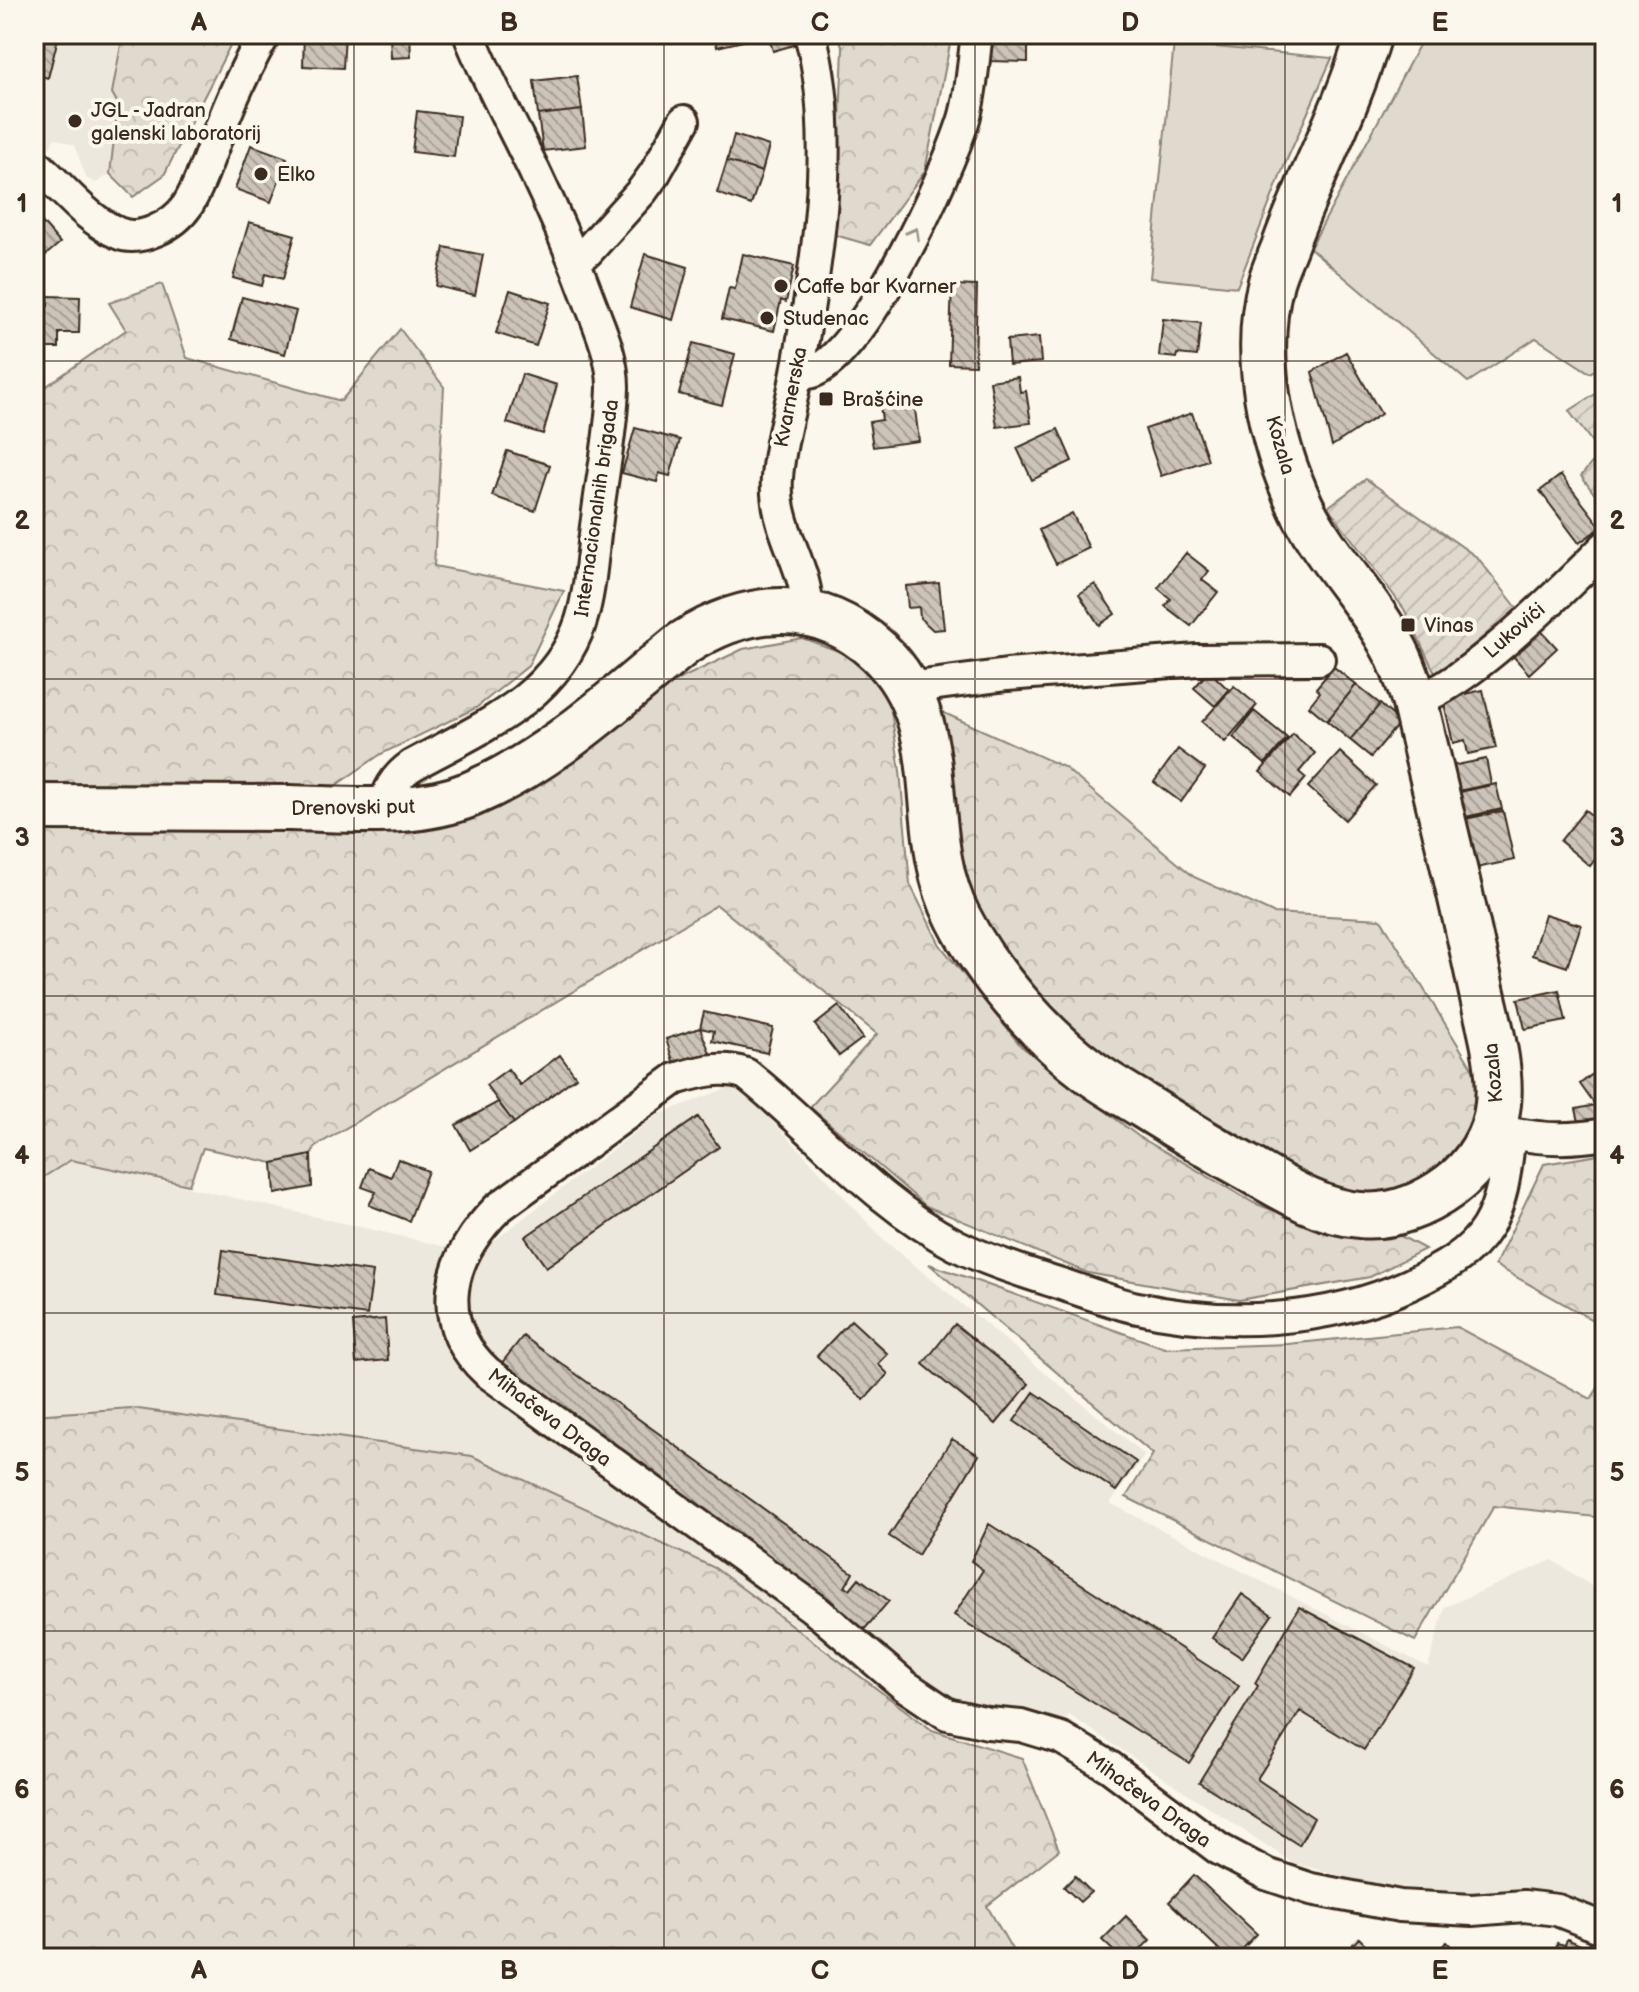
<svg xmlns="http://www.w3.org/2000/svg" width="1639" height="1992" viewBox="0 0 1639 1992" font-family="'Balsamiq Sans',sans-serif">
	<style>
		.built { fill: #ede8dd }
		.grass { fill: #dfd9ce; stroke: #8d8276; stroke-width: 2 }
		.forest { fill: url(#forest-crowns); stroke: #8d8276; stroke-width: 2 }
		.garden { fill: url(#garden-furrows); stroke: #8d8276; stroke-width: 2 }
		.building { fill: url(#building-back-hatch); stroke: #3b2a1e; stroke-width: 2 }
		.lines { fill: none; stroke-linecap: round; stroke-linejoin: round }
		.minor-casing { stroke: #3b2a1e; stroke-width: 36 }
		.secondary-casing { stroke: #3b2a1e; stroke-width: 50 }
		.minor { stroke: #fbf7ec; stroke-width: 30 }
		.secondary { stroke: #fbf7ec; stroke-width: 44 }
		.oneway { stroke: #9b9085 }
		.grid { fill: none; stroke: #3b2a1e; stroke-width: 2; stroke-opacity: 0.55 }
		.poi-dot { fill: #3b2a1e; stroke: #fbf7ec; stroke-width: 3 }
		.labels { text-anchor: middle; stroke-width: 8; stroke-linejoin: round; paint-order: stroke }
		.poi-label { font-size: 20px; fill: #3b2a1e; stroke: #fbf7ec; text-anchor: start }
		.street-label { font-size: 20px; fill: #3b2a1e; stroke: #fbf7ec }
		.neatline { fill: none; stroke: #3b2a1e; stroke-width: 3 }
		.grid-label { font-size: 26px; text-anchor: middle; font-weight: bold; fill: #3b2a1e }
	</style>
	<defs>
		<pattern id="forest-crowns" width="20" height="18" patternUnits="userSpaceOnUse" patternTransform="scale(2)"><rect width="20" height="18" fill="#dfd9ce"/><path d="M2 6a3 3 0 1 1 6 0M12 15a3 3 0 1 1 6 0" fill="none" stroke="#c0bab0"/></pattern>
		<pattern id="garden-furrows" width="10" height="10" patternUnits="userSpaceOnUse" patternTransform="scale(2)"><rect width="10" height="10" fill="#dfd9ce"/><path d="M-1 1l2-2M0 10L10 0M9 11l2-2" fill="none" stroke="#c0bab0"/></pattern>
		<pattern id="building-back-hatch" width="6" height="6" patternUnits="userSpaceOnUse" patternTransform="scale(2)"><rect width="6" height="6" fill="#ccc4b9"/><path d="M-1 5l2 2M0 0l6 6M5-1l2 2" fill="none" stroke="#a79f96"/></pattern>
	</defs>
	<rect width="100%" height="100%" fill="#fbf7ec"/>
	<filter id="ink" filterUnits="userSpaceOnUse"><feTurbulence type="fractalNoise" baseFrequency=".0125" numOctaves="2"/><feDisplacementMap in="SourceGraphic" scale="16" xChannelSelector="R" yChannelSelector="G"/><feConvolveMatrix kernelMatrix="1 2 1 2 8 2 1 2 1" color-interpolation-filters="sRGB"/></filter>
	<g filter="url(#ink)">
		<path class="built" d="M34,34h89l-11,58 6,12 -8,70 -14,9 -9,-4 -13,-34 -19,-7 -7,13h-6l-8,-7z
			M738,1084l147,157 260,214 -35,48 318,164 17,-60 107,-47 53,35v318l-73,-22 -75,2 -87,-10 -77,-20 -224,-148 -27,30 -107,-19 -220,-158 -243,-112 -341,-48 -97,7v-232l37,-23 406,94 182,-140z"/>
		<path class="grass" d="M1425,34h180v329l-15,10 -54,-35 -68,44 -158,-134z
			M1174,43l158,15 -47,106 -48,123 -87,-9z"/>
		<path class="forest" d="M123,34h113l-72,141 -31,22 -23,-23 8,-70 -6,-11z
			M838,34h114l-27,137 -55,74 -35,-10 8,-186z
			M162,284l25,74 154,43 59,-72 44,58 -10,179 130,25 -36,75 -52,42 -95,46 -52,36 -295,-2v-393l92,-65 -17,-27z
			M802,638l42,15 41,35 5,16 10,67 10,113 30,61 81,101 117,90 116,67 85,33 58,-2 28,15 -55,28 -131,23 -151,-27 -162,-67 -116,-99 67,-73 -160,-129 -401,241 -5,9 -38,8 -70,-15 -14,37 -118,-25 -37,23v-358l187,7 175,-3 265,-141 82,-39z
			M942,712l122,55 130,110 79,36 108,6 96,157 -8,62 -28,28 -36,21 -37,9 -33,-7 -63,-24 -136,-84 -73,-54 -75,-88 -28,-64z
			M1605,1154v173l-110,-62 49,-101z
			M929,1264l236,84 123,-4 169,-17 134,72 14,-22v141l-111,-12 -79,135 -289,-144 27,-43z
			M131,1408l341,48 243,112 217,162 90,28 37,92 -72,56 30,52h-983v-543z"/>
		<path class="garden" d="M1605,388v120l-24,-32 19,-23 -31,-42z
			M1366,479l112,79 40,51 -82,66 -32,-66 -76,-102z"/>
		<path class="building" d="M34,34h25l-11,44 -14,-4z
			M304,34h41l-2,34 -40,-2z
			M390,34h20l1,23 -20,1z
			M715,34h40l1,4 -39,9z
			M768,34h23l3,11 -21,6z
			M988,34h40v28l-39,-1z
			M577,76l5,34 -44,5 -4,-34z
			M582,110l4,36 -43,5 -5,-36z
			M417,111l42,5 -5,41 -42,-5z
			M734,135l35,11 -7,26 -35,-11z
			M251,145l36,13 -16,44 -36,-13z
			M727,161l35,11 -11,33 -34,-12z
			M34,213l26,30 -26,22z
			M249,222l46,13 -12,44 -18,-5 -3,12 -29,-8z
			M444,247l39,8 -8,40 -39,-9z
			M645,254l43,13 -15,53 -43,-13z
			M743,254l51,12 -8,36 -5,-2 -7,31 -52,-12 7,-31 6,1z
			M952,285l25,1 -2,79 -26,-1z
			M510,290l40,13 -14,43 -40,-13z
			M48,296l32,1 -1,36h-20v15h-15l-1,13h-9v-56l14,1z
			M242,297l54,14 -11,43 -54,-15z
			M1163,319l38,4 -4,33 -20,-2 -1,4 -17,-2z
			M1039,337l2,25 -32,3 -2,-25z
			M693,343l42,11 -13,51 -43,-11z
			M1346,352l35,62 -49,32 -20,-74z
			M522,374l35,11 -14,49 -36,-11z
			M1018,377l2,15 6,-1 5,32 -34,4 -7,-46z
			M914,401l5,40 -46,6 -4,-25 13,-2 -2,-15z
			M1192,413l16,47 -47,16 -16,-47z
			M635,428l45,12 -10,36 -11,-3 -2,9 -35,-9z
			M1058,429l14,32 -40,19 -15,-32z
			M507,451l43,14 -15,46 -43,-15z
			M1561,475l40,52 -22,16 -39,-52z
			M1072,513l17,35 -33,16 -17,-34z
			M1186,553l23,18 -7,9 16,12 -27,34 -26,-20 6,-7 -13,-11z
			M939,583l5,46 -11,1 -13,-12 -1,-11 -11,1 -2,-22z
			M1095,584l20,30 -16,11 -20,-31z
			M1534,623l23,25 -28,26 -23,-26z
			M1334,667l22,18 -29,36 -18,-15 11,-14 -4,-4z
			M1209,671l20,19 -14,16 -21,-18z
			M1356,685l24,19 -30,36 -23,-19z
			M1234,686l23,19 -32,37 -23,-20z
			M1483,690l13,58 -28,6 -3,-14 -12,3 -10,-44z
			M1380,704l20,18 -29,35 -21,-17z
			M1254,711l33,27 -22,26 -32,-27z
			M1293,734l22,19 -16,19 7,6 -16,19 -30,-25z
			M1178,749l27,20 -24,33 -27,-20z
			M1340,752l36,33 -31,35 -37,-33z
			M1486,759l5,25 -33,7 -6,-25z
			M1496,784l6,25 -46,10 -5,-25z
			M1585,810l20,16v21l-15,19 -30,-25z
			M1503,811l11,49 -47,10 -11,-49z
			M1545,914l36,11 -14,42 -35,-12z
			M1559,990l7,31 -41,8 -7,-30z
			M839,1006l24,32 -24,18 -24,-31z
			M704,1012l69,16 -6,25 -55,-12 2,-10 -14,-3z
			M700,1028l10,25 -36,11 -8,-25z
			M560,1055l16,22 -62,46 -28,-38 22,-16 12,16z
			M1605,1064v33l-10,8 -15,-21z
			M498,1102l16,21 -44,27 -14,-25z
			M1605,1103v18l-25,5 -4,-17z
			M698,1117l21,30 -173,120 -21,-30z
			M311,1155l1,32 -37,7 -2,-31z
			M398,1159l30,12 -19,50 -40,-16 7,-13 -14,-5 7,-19 22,9z
			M223,1250l150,22 -6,43 -150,-20z
			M385,1319l3,41 -32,3 -3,-41z
			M851,1320l37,34 -10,10 10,10 -24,26 -47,-44z
			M955,1324l74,60 -33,40 -73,-60z
			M523,1336l330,237 -8,14 5,2 9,-11 30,23 -26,30 -34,-32 -328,-235z
			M1034,1392l102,70 -20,29 -102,-70z
			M952,1439l27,16 -61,100 -29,-19z
			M989,1524l250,162 -50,77 -235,-148 29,-45 -12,-9z
			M1242,1594l30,21 -30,43 -30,-20z
			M1299,1607l115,61 -50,82 -64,-39 -43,68 57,39 -15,27 -100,-63 59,-96 -3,-3z
			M1194,1875l63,59 -23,24h-6l-59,-56z
			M1075,1876l16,16 -11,10 -16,-15z
			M1126,1916l24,24 -18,18h-11l-19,-18z
			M1359,1938l20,20h-40z
			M1567,1939l20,9 4,-8 14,7v11h-42l1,-4 -8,-3 1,-8 8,2z
			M1447,1942l15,16h-33z"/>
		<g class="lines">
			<defs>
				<path id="minor" d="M34,163c27,22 51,56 84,70 22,10 56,-8 69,-27 13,-20 20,-45 29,-67 14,-37 29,-71 49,-105
					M575,260l12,-8 55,-61 13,-18 29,-52
					M797,374c6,-1 12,0 18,-3 53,-25 131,-195 149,-252 8,-27 9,-57 13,-85
					M807,613c2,-47 -34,-83 -30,-135 2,-34 13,-67 19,-101 20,-105 43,-238 14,-343
					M908,688l99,-13 190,-15 122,-1
					M1414,699c41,-2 159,-119 191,-152
					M382,809c7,-19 12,-31 29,-43 67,-37 144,-66 170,-145 10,-32 11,-68 16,-102 5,-43 15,-88 16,-132 0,-29 -12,-56 -22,-82 -21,-57 -45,-112 -73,-167 -17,-34 -35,-68 -49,-104
					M1493,1128c38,12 73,13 112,6
					M1510,1134c-4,31 -6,65 -23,93 -16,27 -47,43 -76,57 -84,39 -188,44 -278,23 -25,-6 -50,-16 -75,-24 -34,-11 -70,-22 -102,-38 -83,-43 -138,-114 -210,-171 -24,-9 -48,-2 -71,5l-177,129c-49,49 -67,112 -11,164l325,235 92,78 43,29 41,9 33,3 40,12 49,29 109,82 47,25 45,15 89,17 72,4 52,-4 33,4 48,19"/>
				<path id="secondary" d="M34,807c85,0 171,1 256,1 59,1 125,9 181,-14 81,-34 146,-97 213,-151 64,-41 134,-47 194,8 78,73 35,180 80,266 28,55 81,117 131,154 17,13 36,23 55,35 32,20 64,40 97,58 36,20 76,48 119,51 32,3 64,-10 90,-29 26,-19 45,-50 48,-82 4,-39 -10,-82 -18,-120 -20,-96 -44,-190 -66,-285 -6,-18 -11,-35 -20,-51 -26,-50 -69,-90 -93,-141 -31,-67 -49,-152 -30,-225 4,-15 12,-30 17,-45 26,-68 61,-133 81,-203"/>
			</defs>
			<use href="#minor" class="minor-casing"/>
			<use href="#secondary" class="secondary-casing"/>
			<use href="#minor" class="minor"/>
			<use href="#secondary" class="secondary"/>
		</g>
		<defs><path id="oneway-chevron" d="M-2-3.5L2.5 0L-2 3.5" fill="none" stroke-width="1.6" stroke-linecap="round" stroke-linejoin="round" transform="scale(2)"/></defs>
		<use class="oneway" href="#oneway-chevron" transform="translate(914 233) rotate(-61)"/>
	</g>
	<path class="grid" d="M354,34v1924M664,34v1924M975,34v1924M1285,34v1924M34,361h1571M34,679h1571M34,996h1571M34,1313h1571M34,1631h1571"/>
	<g class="poi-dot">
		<circle cx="75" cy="121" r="8"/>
		<circle cx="261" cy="174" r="8"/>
		<circle cx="781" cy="286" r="8"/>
		<circle cx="767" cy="318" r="8"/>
		<rect x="818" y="391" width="16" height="16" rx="4"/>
		<rect x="1400" y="617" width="16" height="16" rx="4"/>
	</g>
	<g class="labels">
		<g class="poi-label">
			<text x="91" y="117">JGL - Jadran<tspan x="91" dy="23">galenski laboratorij</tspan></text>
			<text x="277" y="181">Elko</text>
			<text x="797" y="293">Caffe bar Kvarner</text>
			<text x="783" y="325">Studenac</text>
			<text x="842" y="406">Brašćine</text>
			<text x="1424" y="632">Vinas</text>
		</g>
		<g class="street-label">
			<text transform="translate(790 397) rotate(-79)" y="7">Kvarnerska</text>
			<text transform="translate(1281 445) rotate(74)" y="7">Kozala</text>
			<text transform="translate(596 508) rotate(-82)" y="7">Internacionalnih brigada</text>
			<text transform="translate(1514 630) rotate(-41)" y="7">Lukovići</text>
			<text transform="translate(353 807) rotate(-1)" y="7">Drenovski put</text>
			<text transform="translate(1493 1073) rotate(-95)" y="7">Kozala</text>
			<text transform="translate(550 1417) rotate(37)" y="7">Mihačeva Draga</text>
			<text transform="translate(1149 1799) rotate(36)" y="7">Mihačeva Draga</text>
		</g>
	</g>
	<rect width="1639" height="1992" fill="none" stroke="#fbf7ec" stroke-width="88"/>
	<rect x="44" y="44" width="1551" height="1904" class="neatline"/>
	<g class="grid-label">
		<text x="199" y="31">A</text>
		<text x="509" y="31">B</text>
		<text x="820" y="31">C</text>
		<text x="1130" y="31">D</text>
		<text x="1440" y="31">E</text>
		<text x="22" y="212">1</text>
		<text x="1617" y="212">1</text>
		<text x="22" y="529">2</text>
		<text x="1617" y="529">2</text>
		<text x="22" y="846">3</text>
		<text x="1617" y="846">3</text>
		<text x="22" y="1164">4</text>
		<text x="1617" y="1164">4</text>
		<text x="22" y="1481">5</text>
		<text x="1617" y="1481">5</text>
		<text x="22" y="1798">6</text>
		<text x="1617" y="1798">6</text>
		<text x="199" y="1979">A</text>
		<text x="509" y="1979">B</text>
		<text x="820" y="1979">C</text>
		<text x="1130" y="1979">D</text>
		<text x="1440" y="1979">E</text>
	</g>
</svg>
